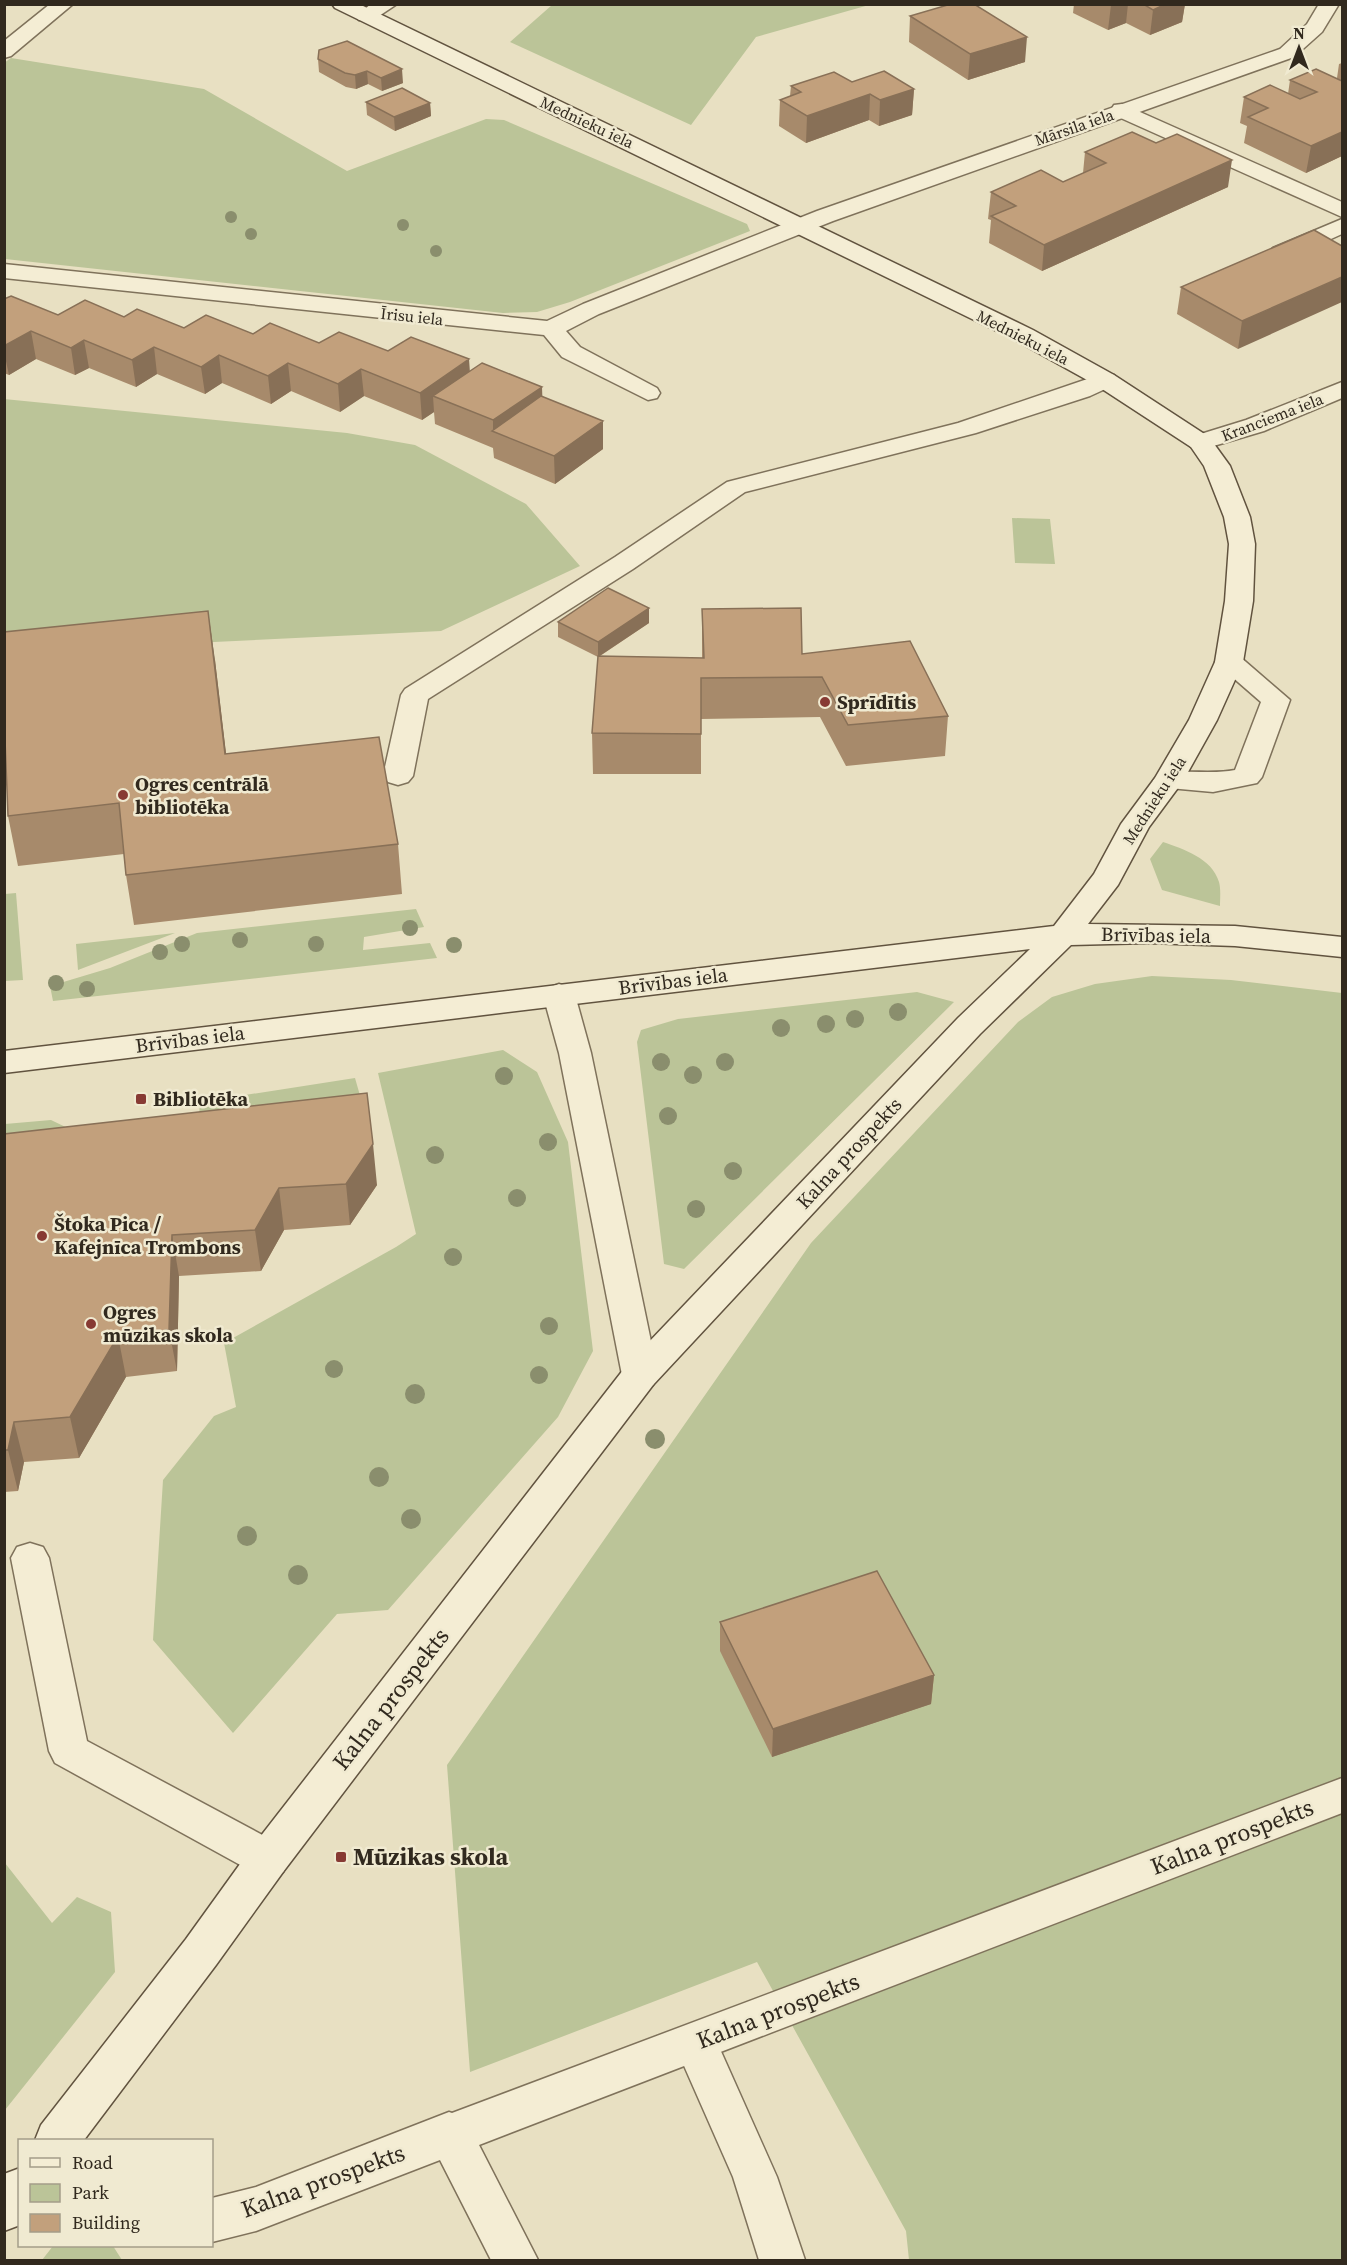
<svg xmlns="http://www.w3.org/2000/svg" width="1347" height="2265" viewBox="0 0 1347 2265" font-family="'Source Serif 4',serif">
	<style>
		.green { fill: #bbc498 }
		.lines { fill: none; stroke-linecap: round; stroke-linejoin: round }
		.lane-casing { stroke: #7f725b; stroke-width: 3 }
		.street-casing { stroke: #7f725b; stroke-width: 3 }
		.secondary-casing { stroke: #61533f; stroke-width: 3 }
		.lane { fill: #f4edd4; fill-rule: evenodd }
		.street { fill: #f4edd4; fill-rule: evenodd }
		.secondary { fill: #f4edd4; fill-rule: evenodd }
		.tree { fill: #8a8e6d }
		.wall { fill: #a78a6b }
		.shaded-wall { fill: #887057 }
		.building { fill: #c2a07c; stroke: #887057; stroke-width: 1.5 }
		.poi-dot { fill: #873a33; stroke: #f0ead1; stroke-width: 2 }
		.labels { text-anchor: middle; stroke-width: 5; stroke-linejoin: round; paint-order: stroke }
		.far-street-label { font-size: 16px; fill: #31291e; stroke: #f0ead1 }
		.poi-label { font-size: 20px; font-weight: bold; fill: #31291e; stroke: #f0ead1; text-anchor: start }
		.street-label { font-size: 20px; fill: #31291e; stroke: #f0ead1 }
		.near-street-label { font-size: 24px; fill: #31291e; stroke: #f0ead1 }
		.near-poi-label { font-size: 24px; font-weight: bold; fill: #31291e; stroke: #f0ead1; text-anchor: start }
	</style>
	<rect width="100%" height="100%" fill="#e8e0c2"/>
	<path class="green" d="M552,5v-1l317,1 -113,32 -65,88 -181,-83z
		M11,58l193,31 143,82 139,-52 18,1 243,104 3,7 -180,71 -33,10 -34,1 -498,-54 -1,-196z
		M4,399l343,34 68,12 111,59 54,62 -139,65 -436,21z
		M1012,518l38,1 5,45 -40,-1z
		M1163,842c20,7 49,16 56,40 2,7 1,17 1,24l-58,-16 -12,-31z
		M16,893l7,87 -18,1v-87z
		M416,909l8,18 -60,10 -1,13 67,-7 7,15 -384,43 -3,-15 60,-18 87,-35z
		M175,933l-97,37 -2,-26z
		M1152,976l79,4 111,13v1267h-433l-3,-29 -149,-269 -287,110 -23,-307 364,-522 207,-221 34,-25 43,-13z
		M917,992l37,10 -270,267 -20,-5 -27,-222 4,-12 37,-11z
		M503,1050l34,22 31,70 25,209 -35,66 -170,193 -51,4 -104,119 -80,-93 10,-160 51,-64 22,-9 -12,-64 172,-96 20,-13 -38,-161z
		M355,1078l16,56 -366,42v-52l46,-4 27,13 121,-16 1,-15z
		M5,1863l47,60 25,-26 34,15 4,60 -110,138z
		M53,2246h60l9,14h-80z"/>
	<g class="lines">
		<defs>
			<path id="lane" d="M371,4h26l-24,16h-14l-3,-4z
				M1122,104l220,98v15l-228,-102 -3,-5 3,-5z
				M1342,219v15l-53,24h-16l-4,-5 4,-5z
				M1105,373l9,2 3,5 -3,5 -24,11 -114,37 -231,59 -112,77 -205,130 -15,77 -5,6 -10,3 -10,-3 -5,-6 18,-81 4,-6 210,-132 112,-75 231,-59z
				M1229,654l10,2 51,44 -28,77 -5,6 -44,9 -55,-5 -5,-6 5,-6c24,-7 52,0 77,-5l26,-68 -46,-40 4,-6z
				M30,1543l13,4 6,11 38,183 196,105 6,13 -6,13 -15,5 -15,-5 -198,-109 -6,-12 -38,-193 6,-11z
				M696,2023l15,6 66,148 28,83h-46l-26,-83 -59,-134 7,-14z"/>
			<path id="street" d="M50,4h23l-62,52 -7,2v-17z
				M1319,4h20l-17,28 -28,25 -461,164 -234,93 -33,17 14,16 77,41 3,5 -3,5 -9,2 -86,-43 -18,-22 -540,-57v-14l543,57 36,-17 234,-93 463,-162 27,-25z
				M1342,382v16l-78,33 -64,19 -9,-3 -4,-5 4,-5 55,-17z
				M559,984l11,4 5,7 16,58 67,322 -5,10 -13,4 -13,-4 -5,-10 -63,-322 -16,-58 5,-7z
				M1342,1778v35l-863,332 59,115h-47l-51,-100 -184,71 -44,11v-44l44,-11 193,-75 3,1z"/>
			<path id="secondary" d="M332,4h27l674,326 81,45 95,62 21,29 20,51 5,27 -2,57 -10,61 -26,58 -34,61 -34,46 -31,58 -30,39 147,2 107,11v20l-107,-11 -86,-3 -78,2 -91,89 -327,351 -370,487 -67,93 -132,175h-49l6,-15 145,-186 67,-93 374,-481 331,-347 72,-69 -1026,124v-22l1050,-125 40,-52 27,-50 34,-46 34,-58 26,-58 10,-61 4,-57 -5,-27 -20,-51 -13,-19 -95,-62 -81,-45 -680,-332z
				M20,2168v57l-16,6v-57z"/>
		</defs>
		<use href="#lane" class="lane-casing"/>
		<use href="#street" class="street-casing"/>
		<use href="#secondary" class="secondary-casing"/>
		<use href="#lane" class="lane"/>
		<use href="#street" class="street"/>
		<use href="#secondary" class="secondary"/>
	</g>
	<g class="tree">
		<circle cx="231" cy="217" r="6"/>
		<circle cx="403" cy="225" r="6"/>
		<circle cx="251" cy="234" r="6"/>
		<circle cx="436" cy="251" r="6"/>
		<circle cx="410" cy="928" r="8"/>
		<circle cx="240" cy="940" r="8"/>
		<circle cx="182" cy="944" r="8"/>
		<circle cx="316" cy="944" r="8"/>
		<circle cx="454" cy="945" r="8"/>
		<circle cx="160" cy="952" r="8"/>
		<circle cx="56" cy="983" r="8"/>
		<circle cx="87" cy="989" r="8"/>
		<circle cx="898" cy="1012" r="9"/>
		<circle cx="855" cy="1019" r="9"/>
		<circle cx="826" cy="1024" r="9"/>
		<circle cx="781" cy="1028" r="9"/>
		<circle cx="661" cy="1062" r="9"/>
		<circle cx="725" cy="1062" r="9"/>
		<circle cx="693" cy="1075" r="9"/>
		<circle cx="504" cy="1076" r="9"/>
		<circle cx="668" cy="1116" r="9"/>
		<circle cx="548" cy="1142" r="9"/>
		<circle cx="435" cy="1155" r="9"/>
		<circle cx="733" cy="1171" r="9"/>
		<circle cx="517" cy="1198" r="9"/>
		<circle cx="696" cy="1209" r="9"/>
		<circle cx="453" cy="1257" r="9"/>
		<circle cx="549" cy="1326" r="9"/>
		<circle cx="334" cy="1369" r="9"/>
		<circle cx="539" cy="1375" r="9"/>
		<circle cx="415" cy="1394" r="10"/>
		<circle cx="655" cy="1439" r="10"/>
		<circle cx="379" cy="1477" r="10"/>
		<circle cx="411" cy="1519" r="10"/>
		<circle cx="247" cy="1536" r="10"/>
		<circle cx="298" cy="1575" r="10"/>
	</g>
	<path class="wall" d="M1074,4h111l-3,18 -32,13 -24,-12 -18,7 -35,-17z
		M910,16l115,46 -57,18 -59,-38z
		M319,50l84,33 -21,8 -14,-7 -12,5 -10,-2 -27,-15 -1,-13z
		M1342,63v93l-36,17 -62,-30 3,-17 -7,-3 4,-26 44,-3 2,-14 47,-2 2,-14z
		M852,82l62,7 -2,26 -33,11 -10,-6 -63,23 -27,-17 1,-26 10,-4 1,-10z
		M366,102l64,1 1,13 -36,15 -28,-16z
		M1085,152l143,35 -186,84 -53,-28 2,-23 -3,-1 3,-27 72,-10 20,-9z
		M1314,230l-76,119 -61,-35 4,-27z
		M4,299l54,16 66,2 60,11 69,6 66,9 69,8 82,20 72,16v10l61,24v28l-48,35 -61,-26 -1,-10 -58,-24 -1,-12 -12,8 -58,-24 -24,16 -49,-21 -20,13 -49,-21 -17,11 -48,-20 -21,13 -47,-19 -14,7 -39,-16 -27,16 -5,-2z
		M649,608v15l-49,33 102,2v-49l100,45 146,62 -3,40 -99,10 -26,-49 -119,2v55h-108l-1,-41 6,-76 -40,-20v-15z
		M215,660l11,94 172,90 4,50 -268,31 -8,-50 -2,-21 -106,12 -10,-50z
		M4,1134l373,51 -27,40 -66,5 -23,41 -82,5 -2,95 -51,6 -47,81 -55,4 -6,29 -14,1z
		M720,1622l214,53 -3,29 -159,53 -52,-106z"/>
	<path class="shaded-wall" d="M1128,4l-2,19 -18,7 3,-25z
		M1161,4h24l-3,18 -32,13 3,-25z
		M1027,37l-2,25 -57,18 2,-26z
		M402,69l1,14 -21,8 -1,-13z
		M367,71l1,13 -12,5 -1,-14z
		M914,89l-2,26 -33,11 1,-26z
		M870,94l-1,26 -63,23 1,-27z
		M430,103l1,13 -36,15 -1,-14z
		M1342,132v24l-36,17 5,-27z
		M1232,160l-4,27 -186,84 2,-26z
		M1342,277v25l-104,47 4,-28z
		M31,331l5,28 -27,16 -5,-23v-6z
		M84,340l5,28 -14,7 -4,-27z
		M154,347l3,27 -21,13 -4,-27z
		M219,355l3,28 -17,11 -4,-27z
		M469,359l2,28 -38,9 1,16 -12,8 -2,-27z
		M288,363l3,28 -20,13 -3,-28z
		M361,369l3,27 -24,16 -2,-28z
		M542,387l1,28 -50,16v-11z
		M603,421v28l-48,35 -1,-28z
		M649,608v15l-51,34v-15z
		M208,611l7,49 17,144 -7,-50z
		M373,1144l4,41 -27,40 -4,-41z
		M279,1188l5,42 -23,41 -6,-41z
		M172,1235l7,41 -2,95 -8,-41z
		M118,1336l8,41 -47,81 -9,-41z
		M14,1422l10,40 -6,29 -10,-41z
		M934,1675l-3,29 -159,53 1,-28z"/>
	<path class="building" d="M951,4h23l53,33 -57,17 -60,-38z
		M1143,4h23l-13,6z
		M347,41l55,28 -21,9 -14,-7 -12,4 -10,-2 -27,-14 1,-9z
		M1316,69l26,12v51l-31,14 -63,-29 20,-9 -24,-11 26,-12 30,14 17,-7 -27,-12z
		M884,71l30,18 -34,11 -10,-6 -63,22 -27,-16 21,-8 -10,-6 43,-14 18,10z
		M402,88l28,15 -36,14 -28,-15z
		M1132,132l24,11 21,-9 55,26 -188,85 -53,-29 25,-10 -25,-14 50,-22 22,12 43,-19 -21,-11z
		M1314,230l28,16v31l-100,44 -61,-34z
		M11,296l47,19 27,-15 39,17 13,-8 47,19 22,-13 47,19 17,-11 49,20 20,-11 49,19 23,-14 58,22 -49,34 -59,-24 -23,15 -50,-21 -20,13 -49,-21 -18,12 -47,-20 -22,13 -48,-20 -13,8 -40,-17 -27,15v-47z
		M482,363l60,24 -49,33 -60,-24z
		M541,396l62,25 -49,35 -62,-25z
		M608,588l41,20 -51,34 -40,-20z
		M801,608l1,46 108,-13 38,75 -100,9 -26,-48 -121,1v56l-109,-1 6,-77 106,2 -2,-49z
		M208,611l17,143 154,-17 19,107 -272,31 -7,-72 -111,13 -4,-102v-82z
		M367,1093l6,51 -27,40 -67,4 -24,42 -83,5 -3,95 -51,6 -48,81 -56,5 -6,28h-4v-316z
		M877,1571l57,104 -161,54 -53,-107z"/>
	<g class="poi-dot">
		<circle cx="825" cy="702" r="6"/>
		<circle cx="123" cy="795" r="6"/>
		<rect x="135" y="1093" width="12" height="12" rx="3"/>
		<circle cx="42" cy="1236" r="6"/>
		<circle cx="91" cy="1324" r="6"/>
		<rect x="335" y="1851" width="12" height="12" rx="3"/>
	</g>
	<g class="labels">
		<g class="far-street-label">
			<text transform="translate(587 122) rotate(25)" y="6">Mednieku iela</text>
			<text transform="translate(1074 127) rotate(-19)" y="6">Mārsila iela</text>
			<text transform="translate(412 316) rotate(6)" y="6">Īrisu iela</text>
			<text transform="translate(1023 337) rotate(27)" y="6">Mednieku iela</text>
			<text transform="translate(1272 417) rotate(-21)" y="6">Kranciema iela</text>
			<text transform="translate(1154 800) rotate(-57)" y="6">Mednieku iela</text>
		</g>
		<g class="poi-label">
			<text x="837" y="709">Sprīdītis</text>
			<text x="135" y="791">Ogres centrālā<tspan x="135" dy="23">bibliotēka</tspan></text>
			<text x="153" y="1106">Bibliotēka</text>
			<text x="54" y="1231">Štoka Pica /<tspan x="54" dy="23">Kafejnīca Trombons</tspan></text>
			<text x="103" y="1319">Ogres<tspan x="103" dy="23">mūzikas skola</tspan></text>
		</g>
		<g class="street-label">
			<text transform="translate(1156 935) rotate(1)" y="7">Brīvības iela</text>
			<text transform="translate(673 981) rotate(-7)" y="7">Brīvības iela</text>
			<text transform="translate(190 1039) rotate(-7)" y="7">Brīvības iela</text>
			<text transform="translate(849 1153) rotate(-47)" y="7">Kalna prospekts</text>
		</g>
		<g class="near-street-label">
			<text transform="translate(391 1699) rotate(-52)" y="8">Kalna prospekts</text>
			<text transform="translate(1232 1837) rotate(-21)" y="8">Kalna prospekts</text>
			<text transform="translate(778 2011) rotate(-21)" y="8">Kalna prospekts</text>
			<text transform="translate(323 2181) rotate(-20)" y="8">Kalna prospekts</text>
		</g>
		<g class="near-poi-label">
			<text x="353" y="1865">Mūzikas skola</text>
		</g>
	</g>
	<rect width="1347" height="2265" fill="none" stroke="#31291e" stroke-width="12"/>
	<rect x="18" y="2139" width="195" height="108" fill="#f0ead1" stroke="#a49d89" stroke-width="1.5"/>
	<rect x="30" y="2158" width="30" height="9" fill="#f4edd4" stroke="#a49d89" stroke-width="1.5"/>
	<text x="72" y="2169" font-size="18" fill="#31291e">Road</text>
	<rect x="30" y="2184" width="30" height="18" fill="#bbc498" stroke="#a49d89" stroke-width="1.5"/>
	<text x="72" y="2199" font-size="18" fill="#31291e">Park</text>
	<rect x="30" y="2214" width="30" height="18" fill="#c2a07c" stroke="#a49d89" stroke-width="1.5"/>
	<text x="72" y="2229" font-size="18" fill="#31291e">Building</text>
	<g transform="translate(1299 48)" stroke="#f0ead1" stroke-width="4.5" paint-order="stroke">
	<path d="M0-4.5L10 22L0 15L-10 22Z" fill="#31291e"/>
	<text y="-9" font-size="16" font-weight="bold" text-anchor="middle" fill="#31291e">N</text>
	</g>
</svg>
